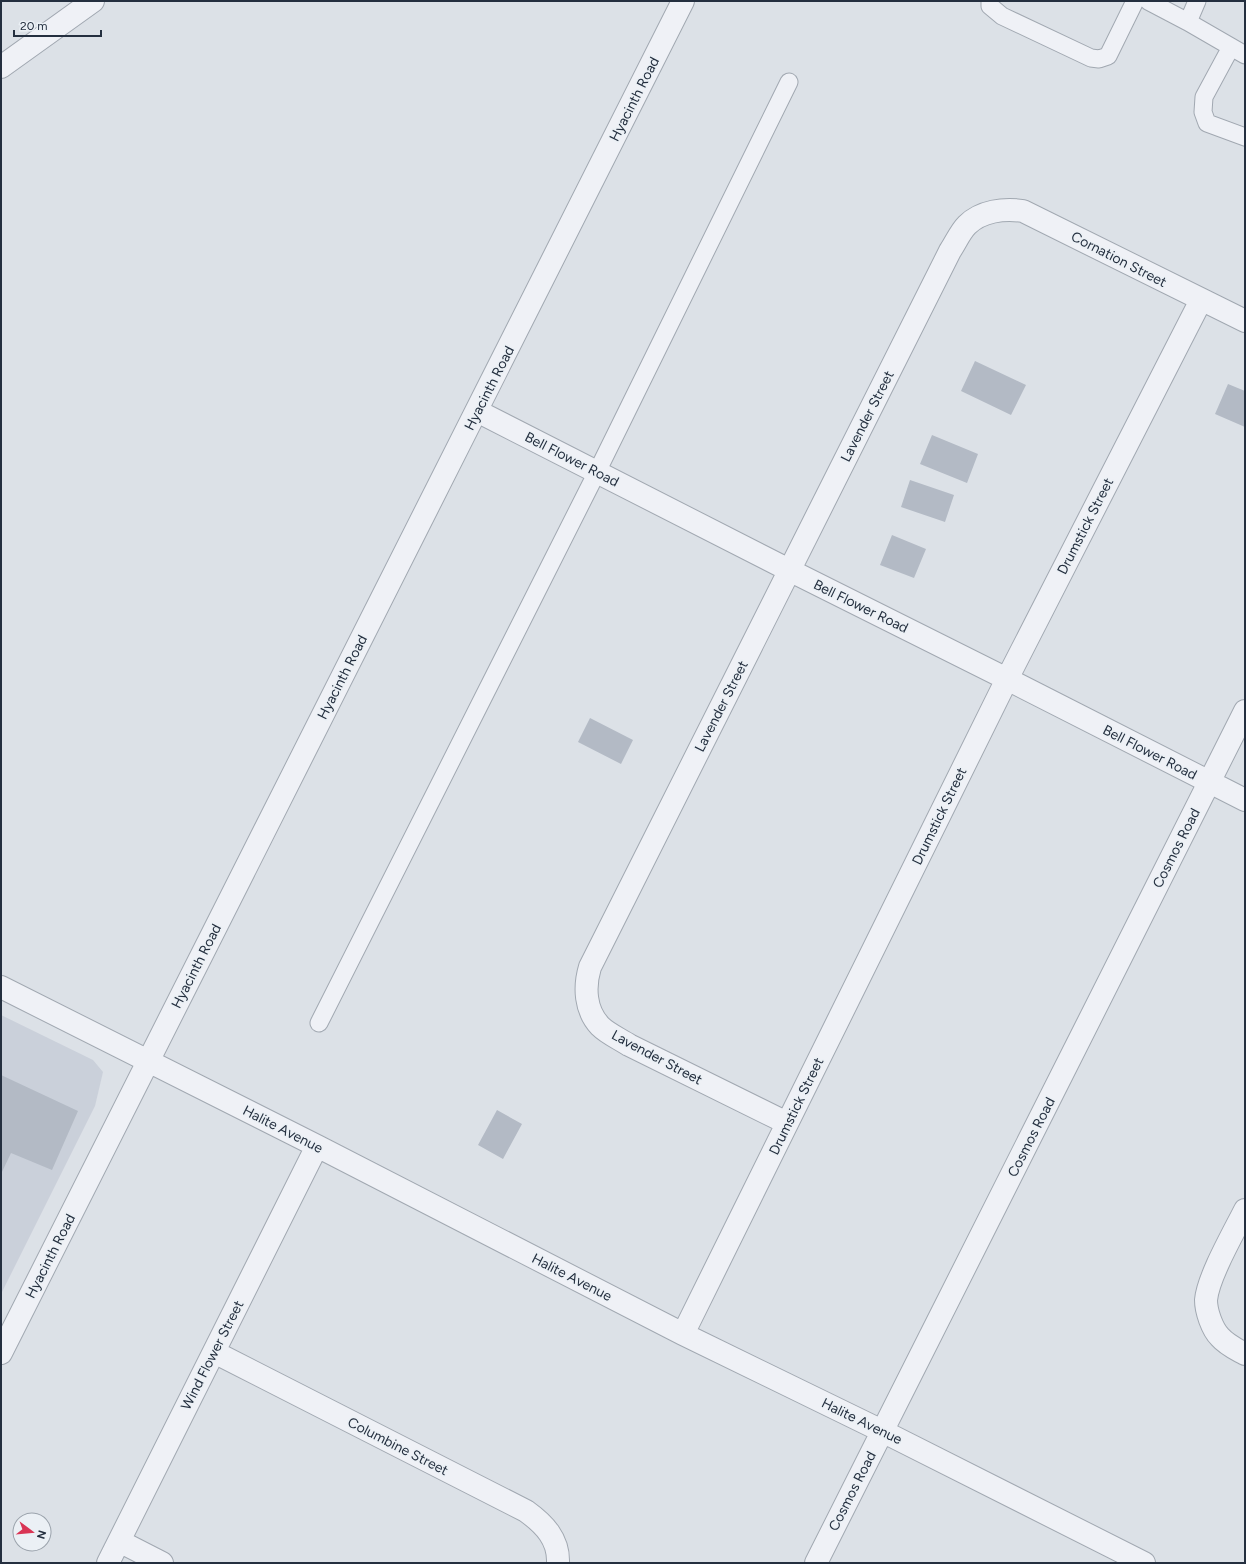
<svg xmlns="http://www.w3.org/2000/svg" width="1246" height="1564" viewBox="0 0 1246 1564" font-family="Figtree,sans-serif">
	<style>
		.built { fill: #cad0da }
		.building { fill: #b3bac5 }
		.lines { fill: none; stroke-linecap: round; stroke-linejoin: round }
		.service-casing { stroke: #a1a8b1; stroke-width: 19 }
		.minor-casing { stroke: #a1a8b1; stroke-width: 24 }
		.service { stroke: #eff1f6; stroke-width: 17 }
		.minor { stroke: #eff1f6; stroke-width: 22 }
		.labels { text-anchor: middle; stroke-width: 3; stroke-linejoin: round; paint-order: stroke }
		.street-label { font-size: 14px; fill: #242f3f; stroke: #ebf0f5 }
	</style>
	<rect width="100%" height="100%" fill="#dce1e7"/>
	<path class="built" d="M1,1015l92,45 10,12 -8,34 -94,188z"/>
	<path class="building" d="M975,361l51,24 -15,30 -50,-24z
		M1228,384l17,7v36l-30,-13z
		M932,435l46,19 -11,29 -47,-19z
		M910,480l44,15 -9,27 -44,-15z
		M892,535l34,14 -12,29 -34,-13z
		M590,718l43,22 -12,24 -43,-22z
		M1,1075l77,36 -26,59 -41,-17 -10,21z
		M497,1110l25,14 -19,35 -25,-14z"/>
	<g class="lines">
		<defs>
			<path id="service" d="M990,1v5l12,10 89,42 8,1 9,-3 27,-55
				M1148,1l40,21 9,-21
				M1188,22l57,33
				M1231,47l-27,50 -1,15 4,11 38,14
				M319,1023l278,-551 192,-390"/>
			<path id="minor" d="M1,67l92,-66
				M477,411l312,159 218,109 238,121
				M1,987l316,159 366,188 199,97 262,132
				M787,1123l-158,-78c-9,-6 -21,-11 -29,-19 -15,-16 -16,-39 -10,-59l360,-716c6,-9 10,-19 17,-26 14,-14 37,-17 56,-14l222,110
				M1245,1210c-11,22 -37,67 -39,90 0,11 6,29 14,37 7,8 16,12 25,17
				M683,1334l324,-655 194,-379
				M214,1352l312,159c18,13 33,28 32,52
				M1,1353l682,-1352
				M119,1541l43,22
				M108,1563l209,-417
				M816,1563l429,-852"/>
		</defs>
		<use href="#service" class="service-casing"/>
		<use href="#minor" class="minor-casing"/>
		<use href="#service" class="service"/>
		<use href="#minor" class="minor"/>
	</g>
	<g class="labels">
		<g class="street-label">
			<text transform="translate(634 99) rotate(-63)" y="5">Hyacinth Road</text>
			<text transform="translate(1119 259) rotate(27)" y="5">Cornation Street</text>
			<text transform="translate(489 388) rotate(-63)" y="5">Hyacinth Road</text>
			<text transform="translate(867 416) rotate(-63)" y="5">Lavender Street</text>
			<text transform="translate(572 459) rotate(27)" y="5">Bell Flower Road</text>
			<text transform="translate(1085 526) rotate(-63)" y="5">Drumstick Street</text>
			<text transform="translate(861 606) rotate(26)" y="5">Bell Flower Road</text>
			<text transform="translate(342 677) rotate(-63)" y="5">Hyacinth Road</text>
			<text transform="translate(721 706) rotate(-63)" y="5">Lavender Street</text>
			<text transform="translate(1150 752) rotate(27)" y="5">Bell Flower Road</text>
			<text transform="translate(939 816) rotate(-64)" y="5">Drumstick Street</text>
			<text transform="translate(1176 848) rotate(-63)" y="5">Cosmos Road</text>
			<text transform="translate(196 966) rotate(-63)" y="5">Hyacinth Road</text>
			<text transform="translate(657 1057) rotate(28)" y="5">Lavender Street</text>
			<text transform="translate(796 1106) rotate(-64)" y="5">Drumstick Street</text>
			<text transform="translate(283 1129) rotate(27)" y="5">Halite Avenue</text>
			<text transform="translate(1031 1137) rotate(-63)" y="5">Cosmos Road</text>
			<text transform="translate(50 1256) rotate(-63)" y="5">Hyacinth Road</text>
			<text transform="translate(572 1277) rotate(27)" y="5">Halite Avenue</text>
			<text transform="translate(212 1355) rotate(-63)" y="5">Wind Flower Street</text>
			<text transform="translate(862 1421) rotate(26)" y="5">Halite Avenue</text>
			<text transform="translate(398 1446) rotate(27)" y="5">Columbine Street</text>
			<text transform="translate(852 1491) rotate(-63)" y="5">Cosmos Road</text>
		</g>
	</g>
	<rect width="1246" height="1564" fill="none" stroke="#242f3f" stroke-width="4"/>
	<g transform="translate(32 1532) rotate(106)"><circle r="19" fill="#ebf0f5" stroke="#9ba3ac"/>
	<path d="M0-3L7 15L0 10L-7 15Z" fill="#d93454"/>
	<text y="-6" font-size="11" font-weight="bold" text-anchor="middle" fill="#242f3f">N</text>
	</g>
	<path d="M14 30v6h87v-6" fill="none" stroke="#242f3f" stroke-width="2"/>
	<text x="20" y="30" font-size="12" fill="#242f3f" stroke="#ebf0f5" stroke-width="3" paint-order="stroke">20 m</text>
</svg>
